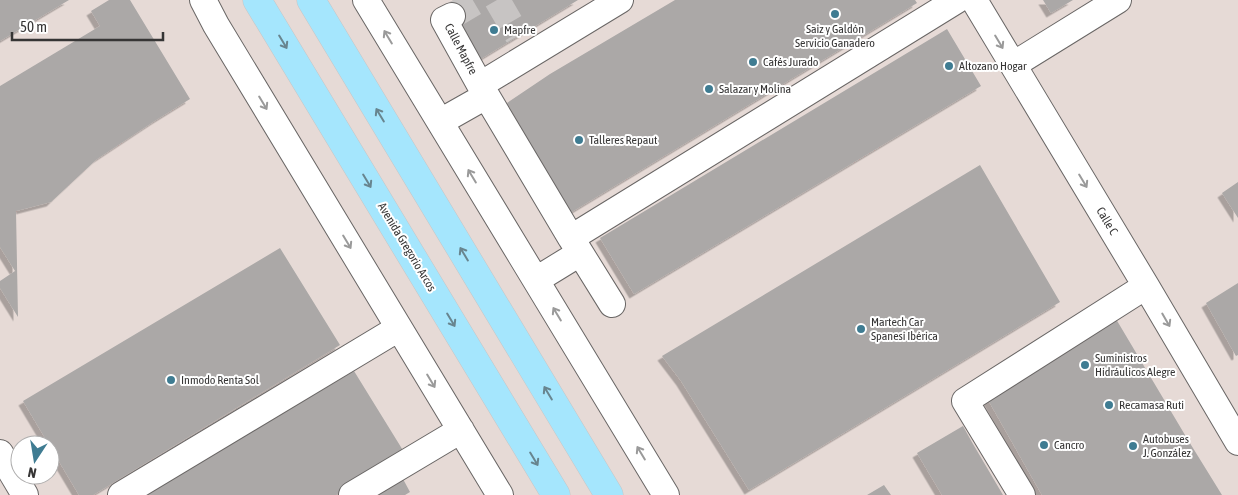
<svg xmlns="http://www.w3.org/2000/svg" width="1238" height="495" viewBox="0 0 1238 495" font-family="'Asap Condensed',sans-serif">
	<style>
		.built { fill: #e6dad6; fill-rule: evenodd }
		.building { fill: #aba8a7; filter: url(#shadow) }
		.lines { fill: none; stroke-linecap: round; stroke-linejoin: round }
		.minor-tunnel { stroke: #c7c4c3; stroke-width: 26; stroke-dasharray: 26 13; stroke-linecap: butt }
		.minor-casing { stroke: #696665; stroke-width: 28 }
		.major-casing { stroke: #c7c6c6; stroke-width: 29 }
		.minor { stroke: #fff; stroke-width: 26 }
		.major { stroke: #a5e6fd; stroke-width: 28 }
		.oneway { stroke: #9a9a9a }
		.oneway2 { stroke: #68858f }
		.poi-dot { fill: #3f7c92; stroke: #fff; stroke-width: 2 }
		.labels { text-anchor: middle; stroke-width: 4; stroke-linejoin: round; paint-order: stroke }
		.poi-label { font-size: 12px; fill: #363535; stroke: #fff; text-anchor: start }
		.street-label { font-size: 12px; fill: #363535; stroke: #fff }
	</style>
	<defs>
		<filter id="shadow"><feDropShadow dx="-4.5" dy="4.5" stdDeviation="0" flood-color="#0004"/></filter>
	</defs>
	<rect width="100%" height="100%" fill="#ebe8e7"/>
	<path class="built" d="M0,0h1238v495h-1238zM20,445h30v30h-30z"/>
	<path class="building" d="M0,0h69l-69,41z
		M109,0h21l60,99 -34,21 -59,39 -46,43 -35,9 2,106 -18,-29v-7l15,-10 -15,-24v-161l100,-60 -9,-15z
		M454,0h124l-99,60 -27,-45 4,-3 -6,-10z
		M675,0h240l2,3 -347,210 -63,-110 43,-29z
		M1043,0h30l-22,13z
		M947,29l34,57 -347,208 -34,-56z
		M980,165l80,137 -311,188 -68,-109 -19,-25z
		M1238,182v36l-16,-25z
		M280,248l60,97 -247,150h-14l-56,-94z
		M1238,283v72l-2,1 -30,-53z
		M1116,319l72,121 34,55h-180l-55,-97z
		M354,371l50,81 -68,43h-190z
		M963,426l10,18 30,51h-61l-25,-42z
		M403,479l7,13 -5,3h-29z
		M884,485l7,10h-24z"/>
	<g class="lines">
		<path class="minor-tunnel" d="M497,0l21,36
			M452,16l27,-16"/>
		<defs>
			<path id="minor" d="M203,0l13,25 284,470
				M366,0l300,495
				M620,0l-140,85 91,153 386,-238
				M974,0l172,286 92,156
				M452,16l-8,4 36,65
				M1013,65l105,-65
				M440,122l46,-26
				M571,238l41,66
				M536,280l44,-27
				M0,453l25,42
				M121,495l278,-167
				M352,495l109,-65
				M1022,495l-57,-94 181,-115"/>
			<path id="major" d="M257,0l299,495
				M311,0l298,495"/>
		</defs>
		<use href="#minor" class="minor-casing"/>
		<use href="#major" class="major-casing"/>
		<use href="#minor" class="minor"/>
		<use href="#major" class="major"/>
	</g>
	<defs><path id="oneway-shaft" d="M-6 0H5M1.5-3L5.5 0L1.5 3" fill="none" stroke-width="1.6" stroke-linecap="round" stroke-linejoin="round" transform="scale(1.25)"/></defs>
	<g class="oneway">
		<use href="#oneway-shaft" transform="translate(388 37) rotate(-121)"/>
		<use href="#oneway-shaft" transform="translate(999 42) rotate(59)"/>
		<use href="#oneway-shaft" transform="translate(263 103) rotate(59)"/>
		<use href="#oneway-shaft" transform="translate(472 176) rotate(-121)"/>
		<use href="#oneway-shaft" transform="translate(1083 181) rotate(59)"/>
		<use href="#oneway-shaft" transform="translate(347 242) rotate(59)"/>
		<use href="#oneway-shaft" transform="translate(557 314) rotate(-121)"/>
		<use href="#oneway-shaft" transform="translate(1166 320) rotate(60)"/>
		<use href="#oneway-shaft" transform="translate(431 381) rotate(59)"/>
		<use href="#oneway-shaft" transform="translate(641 453) rotate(-121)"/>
	</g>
	<g class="oneway2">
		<use href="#oneway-shaft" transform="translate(283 42) rotate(59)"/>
		<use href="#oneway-shaft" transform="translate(380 115) rotate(-121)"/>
		<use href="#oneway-shaft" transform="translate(367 181) rotate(59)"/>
		<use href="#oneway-shaft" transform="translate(464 254) rotate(-121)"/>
		<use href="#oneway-shaft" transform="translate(451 320) rotate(59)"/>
		<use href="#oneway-shaft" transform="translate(548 393) rotate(-121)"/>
		<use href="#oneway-shaft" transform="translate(534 459) rotate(59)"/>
	</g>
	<g class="poi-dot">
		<circle cx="835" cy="14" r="5"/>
		<circle cx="494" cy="30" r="5"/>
		<circle cx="753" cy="62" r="5"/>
		<circle cx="949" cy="66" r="5"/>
		<circle cx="709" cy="89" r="5"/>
		<circle cx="579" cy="140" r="5"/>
		<circle cx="861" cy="329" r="5"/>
		<circle cx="1085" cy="365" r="5"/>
		<circle cx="171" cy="380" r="5"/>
		<circle cx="1109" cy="405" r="5"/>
		<circle cx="1044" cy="445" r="5"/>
		<circle cx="1133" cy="446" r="5"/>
	</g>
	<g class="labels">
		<g class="poi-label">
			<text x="835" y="33" text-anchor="middle">Saiz y Galdón<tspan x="835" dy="14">Servicio Ganadero</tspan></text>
			<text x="504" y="34">Mapfre</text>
			<text x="763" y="66">Cafés Jurado</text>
			<text x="959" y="70">Altozano Hogar</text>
			<text x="719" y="93">Salazar y Molina</text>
			<text x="589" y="144">Talleres Repaut</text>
			<text x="871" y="326">Martech Car<tspan x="871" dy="14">Spanesi Ibérica</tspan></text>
			<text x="1095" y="362">Suministros<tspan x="1095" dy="14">Hidráulicos Alegre</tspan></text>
			<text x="181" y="384">Inmodo Renta Sol</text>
			<text x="1119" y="409">Recamasa Ruti</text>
			<text x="1143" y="443">Autobuses<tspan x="1143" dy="14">J. González</tspan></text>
			<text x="1054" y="449">Cancro</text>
		</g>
		<g class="street-label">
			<text transform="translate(461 49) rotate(62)" y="4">Calle Mapfre</text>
			<text transform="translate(1107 221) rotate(59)" y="4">Calle C</text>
			<text transform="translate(407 247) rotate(59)" y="4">Avenida Gregorio Arcos</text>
		</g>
	</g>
	<g transform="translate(35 460) rotate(192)"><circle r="24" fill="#ffffff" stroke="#afaeae"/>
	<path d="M0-4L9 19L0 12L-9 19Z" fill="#3f7c92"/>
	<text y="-8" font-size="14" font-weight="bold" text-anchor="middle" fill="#363535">N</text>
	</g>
	<path d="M12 32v8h151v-8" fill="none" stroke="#363535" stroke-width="2.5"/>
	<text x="20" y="32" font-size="15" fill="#363535" stroke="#ffffff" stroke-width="4" paint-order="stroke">50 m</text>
</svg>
